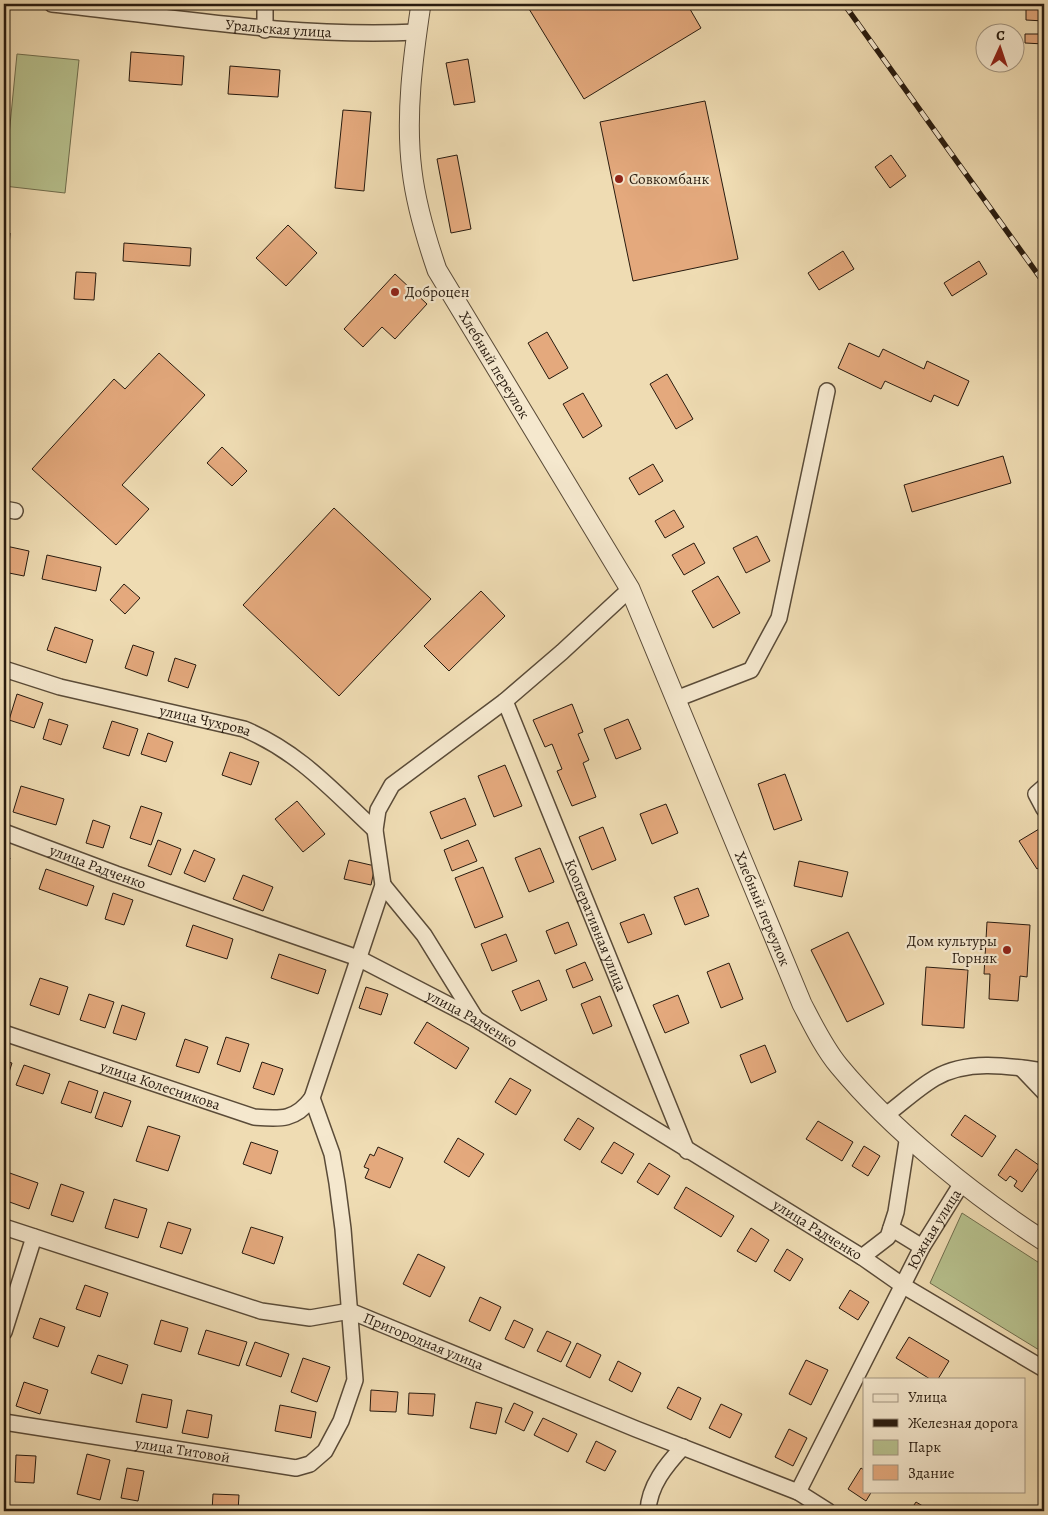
<svg xmlns="http://www.w3.org/2000/svg" width="1048" height="1515" viewBox="0 0 1048 1515" font-family="Alegreya,serif">
	<style>
		.green { fill: #b7c18e; stroke: #706e4e }
		.building { fill: #e4a97d; stroke: #281b0f }
		.lines { fill: none; stroke-linecap: round; stroke-linejoin: round }
		.minor-casing { stroke: #5a4b38; stroke-width: 18 }
		.tertiary-casing { stroke: #5a4b38; stroke-width: 21 }
		.minor { stroke: #f5e8ce; stroke-width: 15 }
		.tertiary { stroke: #f5e8ce; stroke-width: 19 }
		.rail-casing { stroke: #281b0f; stroke-width: 5.5 }
		.rail { stroke: #f5e8ce; stroke-width: 4; stroke-dasharray: 11; stroke-linecap: butt }
		.poi-dot { fill: #8f2418; stroke: #f5e8ce; stroke-width: 2 }
		.labels { text-anchor: middle; stroke-width: 4.5; stroke-linejoin: round; paint-order: stroke }
		.street-label { font-size: 15px; fill: #281b0f; stroke: #f5e8ce }
		.poi-label { font-size: 15px; fill: #281b0f; stroke: #f5e8ce; text-anchor: start }
	</style>
	<rect width="100%" height="100%" fill="#efdcb3"/>
	<filter id="stains"><feTurbulence type="fractalNoise" baseFrequency=".004" numOctaves="4"/><feColorMatrix values="0 0 0 0 .2 0 0 0 0 .09 0 0 0 0 .02 0 0 0 .5 -.17"/></filter>
	<radialGradient id="worn" r=".72"><stop offset=".6" stop-color="#630" stop-opacity="0"/><stop offset="1" stop-color="#630" stop-opacity=".3"/></radialGradient>
	<path class="green" d="M17,54l62,6 -14,133 -61,-7z
		M962,1213l82,53v87l-114,-70z"/>
	<path class="building" d="M526,4h161l14,24 -117,71z
		M1026,8l18,1v12l-18,-1z
		M1025,34h19v10l-19,-1z
		M131,52l53,4 -2,29 -53,-4z
		M468,59l7,43 -21,3 -8,-42z
		M230,66l50,4 -2,27 -50,-3z
		M705,101l33,158 -105,22 -33,-159z
		M343,110l28,2 -7,79 -29,-3z
		M457,155l14,74 -20,4 -14,-74z
		M891,155l15,21 -16,12 -15,-21z
		M288,225l29,28 -31,33 -30,-28z
		M4,233h6l-3,43 -3,-1z
		M124,243l67,5 -1,18 -67,-5z
		M843,251l11,18 -35,21 -11,-17z
		M979,261l8,13 -35,22 -8,-13z
		M76,272l20,1 -2,27 -20,-1z
		M395,274l32,30 -32,35 -13,-12 -19,20 -19,-18z
		M547,332l21,36 -19,11 -21,-36z
		M849,343l30,14 4,-8 41,20 3,-8 42,20 -11,25 -24,-11 -3,7 -46,-21 -4,8 -43,-21z
		M159,353l46,42 -83,90 27,24 -33,36 -84,-76 82,-90 11,10z
		M667,374l26,45 -17,10 -26,-45z
		M583,393l19,33 -19,12 -20,-34z
		M222,447l25,24 -15,15 -25,-23z
		M1003,456l8,27 -99,29 -8,-27z
		M653,464l10,17 -24,14 -10,-17z
		M334,508l97,91 -92,97 -96,-91z
		M674,510l10,17 -19,11 -10,-17z
		M757,536l13,25 -24,12 -13,-25z
		M694,543l11,20 -21,12 -12,-20z
		M6,546l23,5 -5,25 -20,-4z
		M47,555l54,12 -5,24 -54,-12z
		M718,576l22,37 -27,15 -21,-37z
		M124,584l16,14 -15,16 -15,-14z
		M481,591l24,25 -56,55 -25,-25z
		M55,627l38,13 -7,23 -39,-13z
		M133,645l21,7 -7,24 -22,-8z
		M175,658l21,7 -8,23 -20,-7z
		M17,694l26,9 -9,25 -25,-8z
		M572,704l11,28 -5,2 11,26 -6,3 13,34 -24,9 -15,-35 5,-2 -10,-25 -7,3 -12,-27z
		M49,719l19,6 -7,20 -18,-6z
		M628,719l13,30 -25,10 -12,-30z
		M112,721l26,8 -9,27 -26,-8z
		M148,733l25,9 -7,20 -25,-8z
		M230,752l29,10 -8,23 -29,-10z
		M505,765l17,41 -28,11 -16,-41z
		M785,774l17,46 -28,10 -16,-46z
		M21,786l43,13 -8,26 -43,-13z
		M465,798l11,27 -35,14 -11,-27z
		M297,801l28,33 -22,18 -28,-33z
		M666,804l12,29 -26,11 -12,-30z
		M141,806l21,7 -11,32 -21,-7z
		M93,820l17,6 -7,22 -17,-5z
		M1044,826v38l-7,5 -18,-28z
		M603,827l13,33 -24,10 -13,-33z
		M158,840l23,9 -10,26 -23,-9z
		M468,840l9,21 -25,10 -8,-21z
		M540,848l14,34 -25,10 -14,-34z
		M194,850l21,9 -10,23 -21,-9z
		M4,856l6,2 -6,19z
		M349,860l26,6 -4,19 -27,-6z
		M799,861l49,11 -6,25 -48,-11z
		M483,867l20,50 -28,11 -20,-50z
		M46,869l48,17 -7,20 -48,-17z
		M243,875l30,12 -10,24 -30,-12z
		M698,888l11,28 -24,9 -11,-28z
		M113,893l20,7 -9,25 -19,-6z
		M644,914l8,20 -24,9 -8,-20z
		M568,922l9,23 -22,9 -9,-23z
		M987,922l43,3 -3,52 -7,-1 -2,25 -29,-2 1,-25h-6z
		M193,925l40,14 -6,20 -41,-13z
		M848,932l36,72 -37,18 -36,-72z
		M506,934l11,27 -25,10 -11,-27z
		M279,954l47,16 -8,24 -47,-16z
		M585,962l8,18 -20,8 -7,-18z
		M729,963l14,36 -22,9 -14,-36z
		M926,967l42,3 -4,58 -42,-3z
		M1044,975v58h-4z
		M40,978l28,9 -9,28 -29,-10z
		M539,980l8,20 -26,11 -9,-20z
		M366,987l22,7 -7,21 -22,-7z
		M89,994l25,8 -9,26 -25,-8z
		M678,995l11,28 -24,10 -12,-28z
		M600,996l12,30 -19,8 -12,-30z
		M122,1005l23,8 -9,27 -23,-7z
		M427,1022l42,26 -13,21 -42,-26z
		M226,1037l23,7 -9,28 -23,-8z
		M185,1039l23,8 -9,26 -23,-7z
		M765,1045l11,27 -25,11 -11,-28z
		M4,1061l8,2 -8,25z
		M262,1062l21,7 -9,26 -21,-7z
		M24,1065l26,9 -7,20 -27,-9z
		M510,1078l21,12 -15,25 -21,-13z
		M69,1081l29,10 -7,22 -30,-10z
		M104,1092l27,9 -9,26 -27,-9z
		M965,1115l31,21 -14,21 -31,-22z
		M578,1118l16,10 -14,22 -16,-10z
		M818,1121l35,21 -11,19 -36,-22z
		M148,1126l32,10 -12,35 -32,-10z
		M458,1138l26,16 -15,23 -25,-15z
		M251,1142l27,9 -7,23 -28,-10z
		M614,1142l20,12 -12,20 -21,-12z
		M864,1146l16,10 -12,20 -16,-10z
		M378,1147l25,11 -13,30 -25,-10 4,-9 -5,-2 6,-13 4,2z
		M1016,1149l24,17 -18,26 -8,-6 3,-5 -7,-5 -4,5 -8,-6z
		M649,1163l21,13 -12,19 -21,-13z
		M4,1171l34,12 -9,26 -25,-9z
		M61,1184l23,8 -11,30 -22,-7z
		M686,1187l48,29 -13,21 -47,-29z
		M114,1199l33,10 -9,29 -33,-10z
		M168,1222l23,7 -9,25 -22,-7z
		M251,1227l32,10 -9,27 -32,-11z
		M751,1228l18,12 -13,22 -19,-11z
		M787,1249l16,10 -13,22 -16,-10z
		M418,1254l27,13 -15,30 -27,-13z
		M85,1285l23,8 -8,24 -24,-8z
		M850,1290l19,12 -11,18 -19,-12z
		M480,1297l21,10 -11,24 -21,-10z
		M40,1318l25,9 -7,20 -25,-9z
		M161,1320l27,8 -7,24 -27,-8z
		M514,1320l19,9 -9,19 -19,-9z
		M206,1330l41,12 -8,24 -41,-12z
		M547,1331l24,11 -10,20 -24,-11z
		M909,1337l40,24 -11,18h-8l-34,-21z
		M255,1342l34,12 -8,23 -35,-12z
		M577,1343l24,12 -11,23 -24,-12z
		M98,1355l30,10 -6,19 -31,-11z
		M303,1358l27,9 -13,35 -26,-10z
		M806,1360l22,10 -17,35 -22,-11z
		M618,1361l23,12 -9,19 -23,-12z
		M24,1382l24,8 -8,24 -24,-8z
		M678,1387l23,11 -10,22 -24,-12z
		M371,1390l27,2 -2,20 -26,-1z
		M409,1393l26,1 -2,22 -25,-2z
		M142,1394l30,6 -5,28 -31,-6z
		M476,1402l26,6 -6,26 -26,-6z
		M514,1403l19,9 -9,19 -19,-9z
		M721,1404l21,10 -12,24 -21,-10z
		M280,1405l36,7 -5,26 -36,-7z
		M187,1410l25,5 -4,23 -26,-5z
		M543,1418l34,16 -9,18 -34,-17z
		M789,1429l18,9 -14,28 -18,-9z
		M596,1441l20,10 -11,20 -19,-9z
		M87,1454l23,6 -10,40 -23,-6z
		M16,1455l20,1 -2,27 -19,-1z
		M127,1468l17,3 -6,30 -17,-3z
		M861,1468l3,2v21h8l-6,10 -18,-12z
		M213,1494l26,1 -1,16h-26z
		M916,1502l15,9h-21z"/>
	<g class="lines">
		<defs>
			<g id="minor">
				<path id="s1" d="M52,4c122,13 242,34 365,28"/>
				<path d="M265,30v-26"/>
				<path d="M4,509l11,2"/>
				<path id="s2" d="M4,669l56,18 184,42c55,23 88,61 131,101"/>
				<path d="M676,699l75,-29 28,-52 48,-227"/>
				<path id="s3" d="M505,701l182,450"/>
				<path d="M1044,787l-8,7 8,15"/>
				<path id="s4" d="M4,832l112,42 242,84 118,61 386,238 40,28 142,84"/>
				<path d="M383,885l41,50 52,84"/>
				<path id="s5" d="M4,1033l250,84c26,2 41,4 58,-19"/>
				<path d="M1021,1068l23,24"/>
				<path d="M886,1115c16,-12 32,-27 49,-37 33,-19 74,-12 109,-7"/>
				<path id="s6" d="M4,1227l257,84 49,7 40,-7 286,118 162,63 30,19"/>
				<path d="M891,1228l31,19"/>
				<path d="M862,1257l26,-20 8,-25 12,-77"/>
				<path d="M4,1332l30,-95"/>
				<path id="s7" d="M4,1422l292,46 14,-4 15,-13 16,-30 14,-41 -12,-151 -6,-46 -5,-29 -20,-56 71,-213 -8,-55 3,-20 14,-25 113,-84 57,-49 68,-63"/>
				<path id="s8" d="M798,1492l124,-245 40,-64"/>
				<path d="M648,1511c1,-25 18,-46 35,-64"/>
			</g>
			<g id="tertiary">
				<path id="s9" d="M421,4c-8,53 -16,112 -9,167 4,34 14,67 25,99l193,319 172,415c11,21 22,44 37,62 54,65 134,129 205,175"/>
			</g>
		</defs>
		<use href="#minor" class="minor-casing"/>
		<use href="#tertiary" class="tertiary-casing"/>
		<use href="#minor" class="minor"/>
		<use href="#tertiary" class="tertiary"/>
		<defs>
			<path id="rail" d="M844,4l200,279"/>
		</defs>
		<use href="#rail" class="rail-casing"/>
		<use href="#rail" class="rail"/>
	</g>
	<g class="poi-dot">
		<circle cx="619" cy="179" r="5"/>
		<circle cx="395" cy="292" r="5"/>
		<circle cx="1007" cy="950" r="5"/>
	</g>
	<g class="labels">
		<g class="street-label">
			<text dy="5" stroke="none"><textPath href="#s1" startOffset="228">Уральская улица</textPath></text>
			<text dy="5" stroke="none"><textPath href="#s9" startOffset="381">Хлебный переулок</textPath></text>
			<text dy="5" stroke="none"><textPath href="#s2" startOffset="208">улица Чухрова</textPath></text>
			<text dy="5" stroke="none"><textPath href="#s4" startOffset="100">улица Радченко</textPath></text>
			<text dy="5" stroke="none"><textPath href="#s9" startOffset="989">Хлебный переулок</textPath></text>
			<text dy="5" stroke="none"><textPath href="#s3" startOffset="242">Кооперативная улица</textPath></text>
			<text dy="5" stroke="none"><textPath href="#s4" startOffset="505">улица Радченко</textPath></text>
			<text dy="5" stroke="none"><textPath href="#s5" startOffset="165">улица Колесникова</textPath></text>
			<text dy="5" stroke="none"><textPath href="#s8" startOffset="296">Южная улица</textPath></text>
			<text dy="5" stroke="none"><textPath href="#s4" startOffset="910">улица Радченко</textPath></text>
			<text dy="5" stroke="none"><textPath href="#s6" startOffset="440">Пригородная улица</textPath></text>
			<text dy="5" stroke="none"><textPath href="#s7" startOffset="181">улица Титовой</textPath></text>
		</g>
		<g class="poi-label">
			<text x="629" y="184">Совкомбанк</text>
			<text x="405" y="297">Доброцен</text>
			<text x="997" y="946" text-anchor="end">Дом культуры<tspan x="997" dy="17">Горняк</tspan></text>
		</g>
	</g>
	<rect width="1048" height="1515" fill="none" stroke="#efdcb3" stroke-width="20"/>
	<rect x="5" y="5" width="1038" height="1505" fill="none" stroke="#281b0f" stroke-width="2.5"/>
	<rect x="10" y="10" width="1028" height="1495" fill="none" stroke="#281b0f"/>
	<rect x="863" y="1378" width="162" height="115" fill="#f5e8ce" stroke="#a39682"/>
	<rect x="873" y="1394" width="25" height="8" fill="#f5e8ce" stroke="#a39682"/>
	<text x="908" y="1402" font-size="15" fill="#281b0f">Улица</text>
	<rect x="873" y="1419" width="25" height="8" fill="#281b0f" stroke="#a39682"/>
	<text x="908" y="1428" font-size="15" fill="#281b0f">Железная дорога</text>
	<rect x="873" y="1440" width="25" height="15" fill="#b7c18e" stroke="#a39682"/>
	<text x="908" y="1452" font-size="15" fill="#281b0f">Парк</text>
	<rect x="873" y="1465" width="25" height="15" fill="#e4a97d" stroke="#a39682"/>
	<text x="908" y="1478" font-size="15" fill="#281b0f">Здание</text>
	<g transform="translate(1000 48) rotate(3)"><circle r="24" fill="#f5e8ce" stroke="#a39682"/>
	<path d="M0-4L9 19L0 12L-9 19Z" fill="#8f2418"/>
	<text y="-8" font-size="14" font-weight="bold" text-anchor="middle" fill="#281b0f">С</text>
	</g>
	<rect width="100%" height="100%" filter="url(#stains)"/>
	<rect width="100%" height="100%" fill="url(#worn)"/>
</svg>
